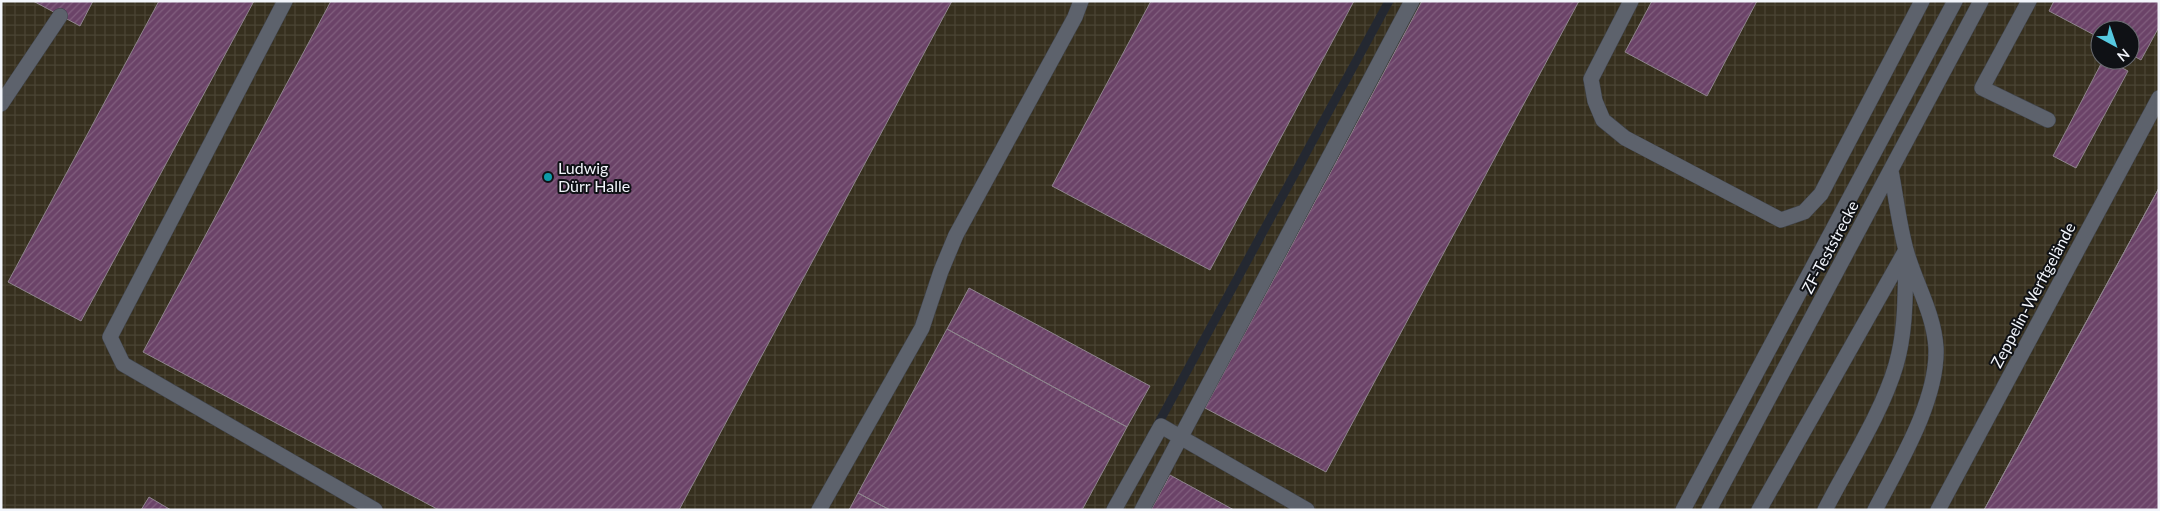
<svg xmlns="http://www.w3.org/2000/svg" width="2160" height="511" viewBox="0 0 2160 511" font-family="Lato,sans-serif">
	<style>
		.industrial { fill: url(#industrial-grid); fill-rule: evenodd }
		.building { fill: url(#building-hatch); stroke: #8e848d }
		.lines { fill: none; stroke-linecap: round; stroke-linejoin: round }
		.minor-casing { stroke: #3f434b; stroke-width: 16 }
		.minor { stroke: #5d626c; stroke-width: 15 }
		.culture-dot { fill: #0f9aa8; stroke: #0f1115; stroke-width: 2 }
		.labels { text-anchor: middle; stroke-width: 4; stroke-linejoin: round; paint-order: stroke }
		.poi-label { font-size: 16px; fill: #f2f5fb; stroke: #0f1115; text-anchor: start }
		.street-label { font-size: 16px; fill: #f2f5fb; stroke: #0f1115 }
	</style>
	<defs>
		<pattern id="industrial-grid" width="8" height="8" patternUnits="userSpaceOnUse" patternTransform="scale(1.25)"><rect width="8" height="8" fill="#362f1e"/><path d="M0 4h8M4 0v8" fill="none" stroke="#4a4434"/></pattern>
		<pattern id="building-hatch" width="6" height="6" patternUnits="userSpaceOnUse" patternTransform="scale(1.25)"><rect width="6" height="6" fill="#6b4368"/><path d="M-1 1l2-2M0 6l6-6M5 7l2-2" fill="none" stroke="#815f7e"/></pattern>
	</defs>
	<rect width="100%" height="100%" fill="#242831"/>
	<path class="industrial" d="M1,1h1383l-278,509h-1105z
		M1394,1h765v509h-1043zM2100,30h30v30h-30z"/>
	<path class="building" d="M33,1h60l-13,25z
		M159,1h95l-173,320 -73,-39z
		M331,1h621l-273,509h-240l-296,-158z
		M1151,1h203l-144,269 -158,-84z
		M1422,1h157l-253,471 -121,-64z
		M1652,1h105l-50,95 -82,-44z
		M2054,1h105v26l-18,33 -11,-6v-24h-30v8l-51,-27z
		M2103,60h4l21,11 -52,97 -23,-12z
		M2159,188v322h-175z
		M2159,188v322h-175z
		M969,288l181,98 -23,41 -180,-98z
		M947,329l180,98 -45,83h-192l-32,-17z
		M1170,475l64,35h-83z
		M858,493l32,17h-41z
		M149,497l22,13h-30z"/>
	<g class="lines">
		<defs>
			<path id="minor" d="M285,1l-175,336 13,27 252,146
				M1631,1l-40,78 4,22 8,19 22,18 156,82 23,-8 17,-18 101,-193
				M2029,1l-47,87 66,32
				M1,104l59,-88
				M819,510l103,-182 19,-57 15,-36 119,-218 6,-16
				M1114,510l47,-84 146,84
				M1142,510l270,-509
				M1683,510l272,-509
				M1709,510l272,-509
				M1759,510l147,-260
				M1825,510c23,-45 57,-97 71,-145 10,-34 9,-70 10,-106
				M1875,510c24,-46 63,-110 61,-162 -2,-35 -21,-65 -30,-98 -7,-26 -10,-53 -15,-79
				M1938,510l221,-412"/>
		</defs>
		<use href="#minor" class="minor-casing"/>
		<use href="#minor" class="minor"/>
	</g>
	<circle class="culture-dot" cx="548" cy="177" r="5"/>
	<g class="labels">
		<g class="poi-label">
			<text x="558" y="174">Ludwig<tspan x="558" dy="18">Dürr Halle</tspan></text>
		</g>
		<g class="street-label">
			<text transform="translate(1830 247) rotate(-62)" y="6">ZF-Teststrecke</text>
			<text transform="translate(2033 295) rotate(-62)" y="6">Zeppelin-Werftgelände</text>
		</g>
	</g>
	<rect width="2160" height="511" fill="none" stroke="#f2f5fb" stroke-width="5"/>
	<g transform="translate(2115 45) rotate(140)"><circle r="24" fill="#0f1115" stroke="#6a6c71"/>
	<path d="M0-4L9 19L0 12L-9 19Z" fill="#56c9e0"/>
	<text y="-8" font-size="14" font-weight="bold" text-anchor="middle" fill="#f2f5fb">N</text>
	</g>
</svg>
